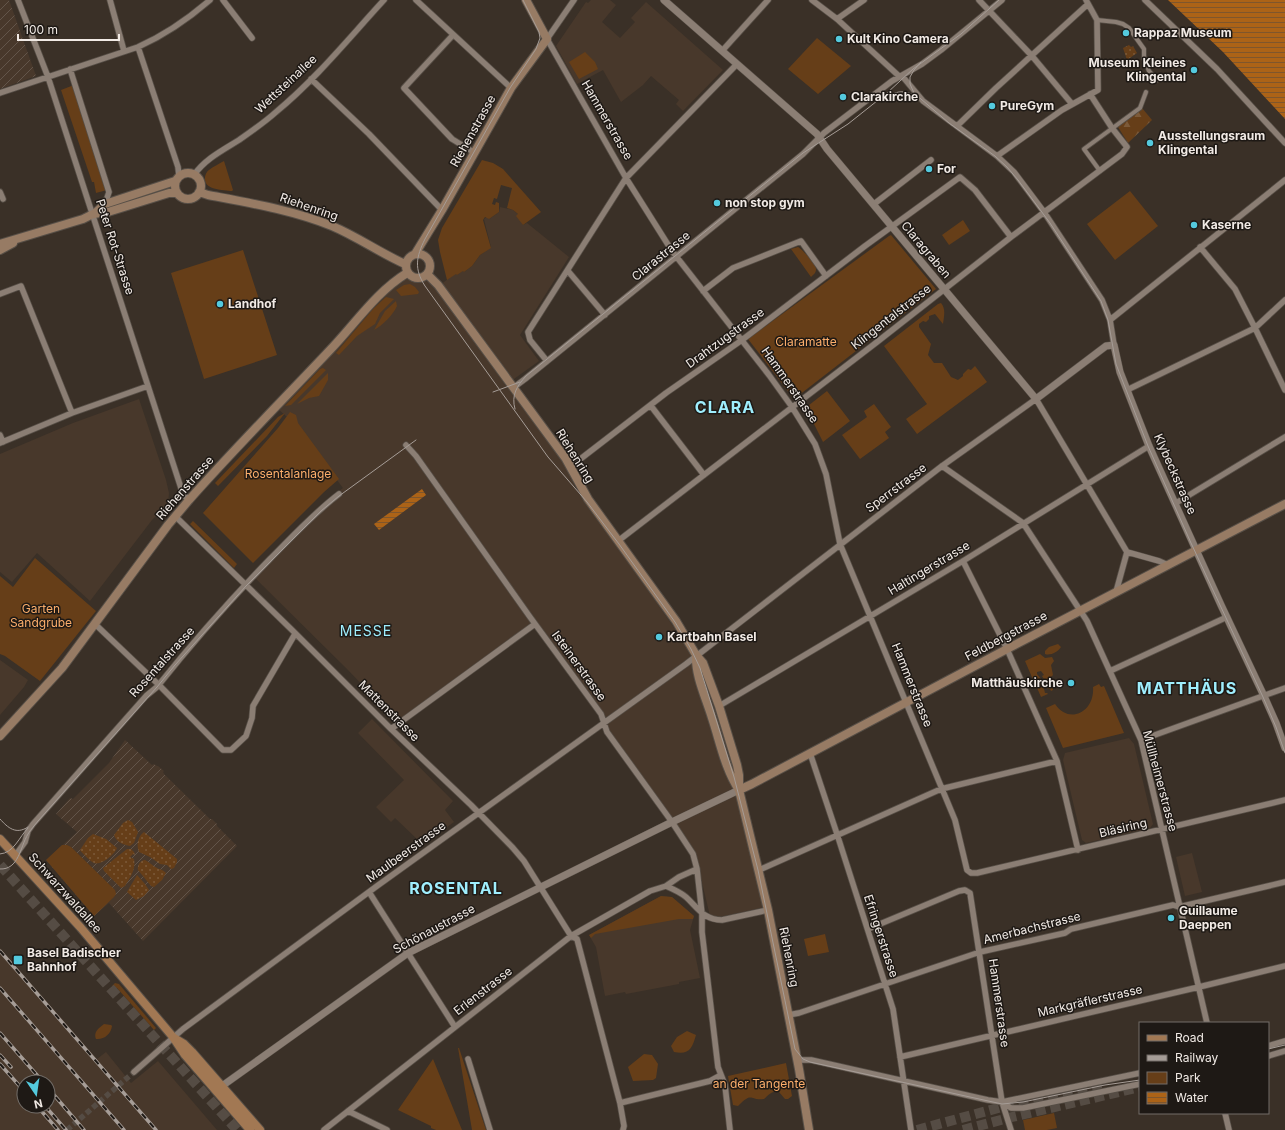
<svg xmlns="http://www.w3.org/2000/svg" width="1285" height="1130" viewBox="0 0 1285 1130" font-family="Inter,sans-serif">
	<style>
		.built { fill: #48382b; fill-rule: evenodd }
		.industrial { fill: url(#industrial-furrows) }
		.green { fill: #663e18 }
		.forest { fill: url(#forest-firs) }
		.garden { fill: url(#garden-dots) }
		.water { fill: url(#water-rules) }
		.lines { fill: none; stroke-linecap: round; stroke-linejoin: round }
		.minor-tunnel { stroke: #554c44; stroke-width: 5.5; stroke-dasharray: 5.5 3; stroke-linecap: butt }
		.motorway-tunnel { stroke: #554c44; stroke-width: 10; stroke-dasharray: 10 5; stroke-linecap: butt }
		.pedestrian-casing { stroke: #574f47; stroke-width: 5.5 }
		.minor-casing { stroke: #574f47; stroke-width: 7 }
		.tertiary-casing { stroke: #574f47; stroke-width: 8 }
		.secondary-casing { stroke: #574f47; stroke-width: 10 }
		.primary-casing { stroke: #574f47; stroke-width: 10 }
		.pedestrian { stroke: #8b7e74; stroke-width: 4 }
		.minor { stroke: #8b7e74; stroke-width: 5.5 }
		.tertiary { stroke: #8b7e74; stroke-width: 7 }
		.secondary { stroke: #977b64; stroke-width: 8 }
		.primary { stroke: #a27853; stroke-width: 8 }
		.tram { stroke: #a69d97; stroke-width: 1 }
		.rail-casing { stroke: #a69d97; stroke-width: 3.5 }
		.rail { stroke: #1e1915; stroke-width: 2; stroke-dasharray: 6; stroke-linecap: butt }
		.poi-dot { fill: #54cade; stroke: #1e1915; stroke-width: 1.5 }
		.labels { text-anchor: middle; stroke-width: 3; stroke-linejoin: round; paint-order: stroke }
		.poi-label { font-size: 12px; font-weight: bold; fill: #f1eae5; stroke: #1e1915; text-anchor: start }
		.street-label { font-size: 12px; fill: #f1eae5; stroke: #1e1915 }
		.park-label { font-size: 12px; fill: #fcae6b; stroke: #1e1915 }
		.quarter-label { font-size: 14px; letter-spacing: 1px; fill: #9feefd; stroke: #1e1915 }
		.district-label { font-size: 16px; font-weight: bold; letter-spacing: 1px; fill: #9feefd; stroke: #1e1915 }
	</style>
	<defs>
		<pattern id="industrial-furrows" width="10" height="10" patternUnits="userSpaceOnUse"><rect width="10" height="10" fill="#48382b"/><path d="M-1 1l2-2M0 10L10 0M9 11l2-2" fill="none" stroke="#63554a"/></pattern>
		<pattern id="forest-firs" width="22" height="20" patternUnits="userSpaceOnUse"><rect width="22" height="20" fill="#663e18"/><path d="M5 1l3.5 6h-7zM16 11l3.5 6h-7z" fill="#7c5a39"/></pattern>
		<pattern id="garden-dots" width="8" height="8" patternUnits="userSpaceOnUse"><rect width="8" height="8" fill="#663e18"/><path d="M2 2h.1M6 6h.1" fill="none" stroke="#7c5a39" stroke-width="1.8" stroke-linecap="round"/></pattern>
		<pattern id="water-rules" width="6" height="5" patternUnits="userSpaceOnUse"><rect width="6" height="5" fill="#ac6317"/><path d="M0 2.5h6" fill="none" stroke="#7f562c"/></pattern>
	</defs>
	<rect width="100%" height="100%" fill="#3a3027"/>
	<path class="built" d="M591,0h19l6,5 -14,17 18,16 15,-16 -4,-4 15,-16 77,68 -40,41 -7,-7 3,-4 -28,-24 -8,9 -22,17 -18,-32 -26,14 -21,-38 30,-44 2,1z
		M500,207l13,3 5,4 5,11 4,-2 42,34 -49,78 19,26 -32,23 60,80 8,23 110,156 6,12 2,12 41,118 31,122 -46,10 -9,-1 -15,-63 -86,-122 -6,-18 -67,-93 -139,101 -50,-52 -96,-95 65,-65 27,-21 -49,-65 -16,-14 106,-116 24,-17 22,6 6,6 20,-15 1,2 6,-5 1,2 8,-6 8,-11 11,-8 -7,-28 3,-2 2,2 10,-7z
		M139,399l27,81 3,13 -1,11 -16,16 -62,81 -53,-48 -25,29 -12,-10v-118l73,-31z
		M0,660l28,20 -4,7 -24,28z
		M372,719l81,82 -8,9 9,12 -29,21 -5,-5 -2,2 -23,-22 -4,4 -15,-15 28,-27 -46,-47z
		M1129,738l5,6 19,80 -3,4 -64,15 -4,-3 -19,-80 2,-7z
		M1192,853l10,39 -17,4 -9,-39z
		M661,896l11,1 22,19 -4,14 10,48 -21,4v2l-53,10 -1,-2 -20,4 -9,-49 -7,-12z
		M0,948l97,111 9,-7 25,31 27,-22 59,69h-217zM24,1082h24v24h-24z"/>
	<path class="industrial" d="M0,0h9l27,76 -36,13z
		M125,740l27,25 2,-1 3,2h1l6,5 -1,1 1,2 46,45h2l5,5v2l20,20 -94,95 -34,-38 -15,13 -48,-56 31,-28 -21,-18 14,-16 3,1 36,-36z"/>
	<path class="green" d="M817,38l34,28 -33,28 -30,-25z
		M585,52l10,10 3,7 -19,10 -10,-17z
		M74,85l33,105 -11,3 -2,-11h-2l-31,-92z
		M482,160l11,3 10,6 38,43 -18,13 -7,-9 2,-2 -5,-4 -6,-2 5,-20 -11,-3 -4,14 -3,-1 -2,6 3,1 1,-3 3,1v9l-10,7 -4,-2 -2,3 8,28 -11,7 -8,11 -8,6 -1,-1 -6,4 -1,-1 -9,6 -7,-28 -2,-12 4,-12z
		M224,161l9,29 -1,1c-9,-1 -28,-1 -27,-13 0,-3 2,-7 4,-8 5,-4 10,-6 15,-9z
		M1130,191l28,35 -43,34 -28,-36z
		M963,220l7,11 -21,14 -7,-10z
		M891,235l45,54 -142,110 -46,-60 141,-103z
		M798,247c4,2 18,17 18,22 0,4 -2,5 -5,8l-20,-28z
		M243,250l34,105 -73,24 -33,-106z
		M410,284l5,3 4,5 -1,2 -17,2 -5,-6 8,-5z
		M386,297l8,2 -14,14 -5,11 -18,12 -18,19 -3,-2 37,-44z
		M396,301l1,5c-4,9 -14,19 -23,24l11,-19z
		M941,303c5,6 3,13 2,21l-8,-10 -6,2v3l-3,3 -3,-1 -4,3v3l12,17 -3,11 6,8h8l9,14 7,3 5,-4v-2l5,-5 3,1 4,-4 12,16 -70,52 -11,-15 21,-15 -43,-58 54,-42z
		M323,368l3,2 -35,35 -6,1 35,-37z
		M328,373v7l-9,16 -10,2 -12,6z
		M827,391l23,30 -27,21 -10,-20 -9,-13z
		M874,404l17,23 -6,5 4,6 -29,21 -18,-24 25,-18 -3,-6z
		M290,412l6,3 2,8 41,56 -15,13 -71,71 -50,-50 75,-85z
		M285,413l-18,23 -49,50 -3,-3 63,-66z
		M193,521l44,43 -3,4 -44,-44z
		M35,558l61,53 -56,70 -35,-25 -5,-2v-78l13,11z
		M1058,644l3,3c-3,5 -11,9 -16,7v-3l4,-4z
		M1040,654l5,4 7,-1 2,4 -3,4 2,10 -3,3 3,12 -2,1 -1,-2h-2l-2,-6h1l-1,-2h-1l-3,-5 2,-1 -3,-4 -4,1v2l4,5 -7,3 -9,-21z
		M1041,680l1,1 -2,1 2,4 1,-1 2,8h2l1,1 -7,3 -6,-14z
		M1099,684l2,3 3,-1 20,47 -61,15 -17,-40 9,-4c14,21 40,8 38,-17z
		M62,845h5l4,2 44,43 1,4 -2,3 -20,19 -48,-56z
		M661,896l11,1 22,19 -1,3h-14l-84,15 -4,4 -2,-3z
		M825,934l4,18 -21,4 -4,-17z
		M115,983l4,1 37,44 -2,2 -37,-42 -3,2 -2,-4z
		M104,1024l7,1 1,1c-1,8 -8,14 -16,13 -3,-7 3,-11 8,-15z
		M687,1031l9,4c-4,14 -7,20 -22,17l-3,-6 6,-9z
		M458,1048h1l27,82h-14z
		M644,1054l8,1 6,9 -2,14 -3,2 -20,1 -5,-14z
		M433,1059l29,71h-26l-5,-2v-2l-33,-16z
		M786,1063l6,33 -4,3h-3l-6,-7c-7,-2 -10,3 -15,7 -15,2 -11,-8 -26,7l-5,-1 -5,-29z
		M1054,1113l3,15 -10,2h-22l-2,-10z"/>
	<path class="forest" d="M1142,108l10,12 -24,23 -10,-16z"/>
	<path class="garden" d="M1129,45l2,2 2,-1 4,7 -10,7 -4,-12z
		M128,820l4,2 6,10 -4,11 -4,3c-6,-1 -14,-4 -16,-11l9,-12z
		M144,832l33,27v3l-3,6 -3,1 -4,-4 -7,-1 -10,-7 -11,-5c-3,-7 -1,-16 5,-20z
		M93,834l13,5 11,9c-2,6 -16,18 -23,15 -4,-2 -11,-9 -14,-13l8,-12z
		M127,849h4l3,3 1,3 -2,-1 -3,3 4,2c2,11 -4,19 -9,27l-4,2 -17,-17 -1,-3z
		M145,860c4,2 8,6 12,8 4,2 5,1 9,5l-4,7 -8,7 -3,-1 -13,-16c-1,-4 2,-10 7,-10z
		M137,875l8,9 4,6 -5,6 -8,4 -9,-8z"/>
	<path class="water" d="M1168,0h117v119l-62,-67z
		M422,489l4,6 -47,35 -5,-6z"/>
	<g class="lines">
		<path class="minor-tunnel" d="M67,1130l67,-58"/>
		<path class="motorway-tunnel" d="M0,865l237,265
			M917,1130l92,-25 94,-22
			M963,1130l49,-13 128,-30"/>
		<defs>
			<path id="pedestrian" d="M1097,20l19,2 7,2 6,4 15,21v10l5,12 8,9
				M1100,171l-16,-22 56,-41 6,-16"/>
			<path id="minor" d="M18,0l30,77 133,411 4,8 4,4
				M110,0l14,51
				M223,0l29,38
				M416,0l95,88
				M574,0l-27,39 79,139 46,73 97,124 23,32 23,37 11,30 14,70 115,276 12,50 4,3h6l308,-73
				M812,0l25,19 63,58h3l20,24 74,55 17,16 30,40 58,88 8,20 4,25
				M979,0l53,56 40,48
				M1145,0l72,69 68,74
				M837,19l27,-19
				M453,35l-49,53 48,51 23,14
				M138,47l40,120 1,9
				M722,51l46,-51
				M70,69l39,123 -4,12
				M311,79l58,55 73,76
				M0,93l138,-46c27,-12 50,-28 72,-47
				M957,126l39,-38 92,-84
				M997,156l65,-46 36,-20 -1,-70 -11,-20
				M194,175c11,-16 29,-25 45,-35 13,-9 26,-18 37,-28 40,-33 73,-74 108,-112
				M0,192l3,7
				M874,204l57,-44
				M1200,247l35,42 20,39 30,62
				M568,271l37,44
				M703,291l30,-23 68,-27 25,35
				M0,294l21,-8 51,127
				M1110,320l175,-140
				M547,361l-17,-21 -2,-8 98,-154 111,-114
				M513,388l12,-9 278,-225 21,-21 68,-52 30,-17 19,-14 61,-50
				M1127,390l128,-62 30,-28
				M651,406l53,69
				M0,435l3,7
				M0,443l72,-30 76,-27
				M406,445l10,11 114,161 71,97 6,18 65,90 21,32 4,15 5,45v18l16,135 7,18 5,45
				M942,466l81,57 64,98 54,119 66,283
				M570,467l96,-74 76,-53 123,-94 95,-69 15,13 36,47
				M1176,503l109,-66
				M175,516l117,114 99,99 80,76 42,43 11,13 47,75 6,3 43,164 4,23 -1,4
				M618,541l259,-199 134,-105 111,-83 5,-7 -15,-19 -22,-34
				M963,561l44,88 50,112 21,89
				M1116,592l11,-40
				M95,624l64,61 64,65h8l15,-14 6,-18 1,-12 42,-72
				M1110,671l117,-54
				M719,706l244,-145 186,-115
				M391,729l144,-105
				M1141,740l144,-52
				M810,753l27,81 56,175 18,121
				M15,856l10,-14 3,-11 5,-7 113,-128 11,-9c36,-45 74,-88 113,-128 23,-23 44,-46 69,-65
				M759,870l182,-81 116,-28
				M666,886l13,-9 18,-8
				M369,892l86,135
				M868,929l91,-38 6,-1 5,3 32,209 9,28
				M788,1015l11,-2 181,-61 85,-19 6,-4 102,-24 6,2 106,-25
				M1268,1046l17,-5
				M1268,1056l17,-5
				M900,1057l299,-70 86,-21
				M468,1059l22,71
				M797,1060h14l177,40 14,2 138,-29
				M134,1072l49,-43 194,-143 309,-222 256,-198 94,-67 91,153 32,9 9,4
				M1002,1102l9,6h12l117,-24
				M620,1103l90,-22 11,-6
				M348,1111l39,19
				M1225,1113l4,17
				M324,1130l247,-194 79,-45 16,-5c7,3 14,6 20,11 12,11 18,23 36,23l46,-10"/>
			<path id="tertiary" d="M664,0l153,134 10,15 209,250 70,-53 8,-1 6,27 29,74 72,159 43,91 12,27 9,25
				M222,1086l186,-133 264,-131 67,-32"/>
			<path id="secondary" d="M175 186a13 13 0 1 1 26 0a13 13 0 1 1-26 0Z
				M199,192l9,3c42,8 84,15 124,31 26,11 48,27 73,38
				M94,214l11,-10 70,-23
				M0,244l83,-25 10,-5 15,-2 61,-19h8
				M0,250l13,-7
				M406 266a12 12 0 1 1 24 0a12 12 0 1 1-24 0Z
				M415,254l27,-44 69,-122 36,-49 -21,-39
				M427,274l11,11 128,174 22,40 88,122 20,34 7,8 16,43 18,59 2,10v15l29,120 31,159 10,61
				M696,655c-1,21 10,43 16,63 8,24 13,51 27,72
				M0,736l62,-68 106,-143 21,-25c45,-51 94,-100 141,-150 25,-26 46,-58 77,-77
				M739,790l13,-6 255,-135 278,-145"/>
			<path id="primary" d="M0,839l81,89 92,109 12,18 65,75
				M174,1038l10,6 8,8 68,78"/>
		</defs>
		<use href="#pedestrian" class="pedestrian-casing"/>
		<use href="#minor" class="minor-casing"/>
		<use href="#tertiary" class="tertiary-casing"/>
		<use href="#secondary" class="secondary-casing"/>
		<use href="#primary" class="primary-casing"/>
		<use href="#pedestrian" class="pedestrian"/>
		<use href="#minor" class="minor"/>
		<use href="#tertiary" class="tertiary"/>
		<use href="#secondary" class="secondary"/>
		<use href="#primary" class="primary"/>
		<path class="tram" d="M523,0l16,32 1,6 -4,11 -26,39 -85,151c-9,18 -11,30 0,47l123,171 39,45 32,42 56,78 16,27 9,19 34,109 24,93 37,179 8,10 7,3 192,42 21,-2 82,-17 35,-5
			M921,62l-7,8 -4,7v7l4,9 35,30 46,33 12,11 11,13 32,43 51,78 7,19 8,44 32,82 43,97 72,154 13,30 9,26
			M887,97c10,-7 20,-7 30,0
			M493,392l27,-10
			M515,409c-4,-14 2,-23 11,-33l277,-223 45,-29 39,-31 26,-24 48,-35 38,-34
			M0,819c8,9 16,16 28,8
			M0,854c14,-1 19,-17 28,-26
			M0,869c19,1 20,-22 28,-35 3,-5 7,-9 10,-13l119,-134 18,-22 71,-79 75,-75 18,-15 77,-56
			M1268,1049l17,-4"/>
		<defs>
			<path id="rail" d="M0,951l156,179
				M0,988l124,142
				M0,1033l43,49
				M0,1055l11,12
				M0,1064l24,27
				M48,1088l36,42
				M37,1106l21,24
				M45,1106l21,24"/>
		</defs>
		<use href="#rail" class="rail-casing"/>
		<use href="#rail" class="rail"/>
	</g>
	<g class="poi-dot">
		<circle cx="1126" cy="33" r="4"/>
		<circle cx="839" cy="39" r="4"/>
		<circle cx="1194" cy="70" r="4"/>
		<circle cx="843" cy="97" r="4"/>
		<circle cx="992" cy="106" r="4"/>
		<circle cx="1150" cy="143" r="4"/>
		<circle cx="929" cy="169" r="4"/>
		<circle cx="717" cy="203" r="4"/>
		<circle cx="1194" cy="225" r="4"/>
		<circle cx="220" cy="304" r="4"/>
		<circle cx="659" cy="637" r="4"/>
		<circle cx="1071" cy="683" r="4"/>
		<circle cx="1171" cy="918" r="4"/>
		<rect x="13" y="955" width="10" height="10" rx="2"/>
	</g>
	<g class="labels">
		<g class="poi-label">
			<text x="1134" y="37">Rappaz Museum</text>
			<text x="847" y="43">Kult Kino Camera</text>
			<text x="1186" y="67" text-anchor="end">Museum Kleines<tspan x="1186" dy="14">Klingental</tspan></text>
			<text x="851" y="101">Clarakirche</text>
			<text x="1000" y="110">PureGym</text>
			<text x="1158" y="140">Ausstellungsraum<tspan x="1158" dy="14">Klingental</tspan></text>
			<text x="937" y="173">For</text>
			<text x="725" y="207">non stop gym</text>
			<text x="1202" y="229">Kaserne</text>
			<text x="228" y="308">Landhof</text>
			<text x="667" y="641">Kartbahn Basel</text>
			<text x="1063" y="687" text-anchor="end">Matthäuskirche</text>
			<text x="1179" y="915">Guillaume<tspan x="1179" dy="14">Daeppen</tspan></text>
			<text x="27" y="957">Basel Badischer<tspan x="27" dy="14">Bahnhof</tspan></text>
		</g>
		<g class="street-label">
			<text transform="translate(286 84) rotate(-43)" y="4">Wettsteinallee</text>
			<text transform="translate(607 120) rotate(60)" y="4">Hammerstrasse</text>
			<text transform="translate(473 131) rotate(-61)" y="4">Riehenstrasse</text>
			<text transform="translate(309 207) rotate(19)" y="4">Riehenring</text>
			<text transform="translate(115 247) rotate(72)" y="4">Peter Rot-Strasse</text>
			<text transform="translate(926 250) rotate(50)" y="4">Claragraben</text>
			<text transform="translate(661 256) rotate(-39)" y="4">Clarastrasse</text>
			<text transform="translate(891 317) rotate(-38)" y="4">Klingentalstrasse</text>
			<text transform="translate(725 338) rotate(-36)" y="4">Drahtzugstrasse</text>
			<text transform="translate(790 385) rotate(55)" y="4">Hammerstrasse</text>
			<text transform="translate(575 456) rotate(58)" y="4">Riehenring</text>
			<text transform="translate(1175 474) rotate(66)" y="4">Klybeckstrasse</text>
			<text transform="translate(185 488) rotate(-49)" y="4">Riehenstrasse</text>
			<text transform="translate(896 488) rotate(-37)" y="4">Sperrstrasse</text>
			<text transform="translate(929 568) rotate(-31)" y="4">Haltingerstrasse</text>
			<text transform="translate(1006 636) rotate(-28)" y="4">Feldbergstrasse</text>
			<text transform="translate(162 662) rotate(-48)" y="4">Rosentalstrasse</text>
			<text transform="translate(579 666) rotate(54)" y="4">Isteinerstrasse</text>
			<text transform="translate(912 685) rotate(68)" y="4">Hammerstrasse</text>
			<text transform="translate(389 711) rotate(45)" y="4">Mattenstrasse</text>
			<text transform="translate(1160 781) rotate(75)" y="4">Müllheimerstrasse</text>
			<text transform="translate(1123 828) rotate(-13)" y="4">Bläsiring</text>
			<text transform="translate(406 852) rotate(-36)" y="4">Maulbeerstrasse</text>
			<text transform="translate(65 893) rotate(48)" y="4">Schwarzwaldallee</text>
			<text transform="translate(1032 928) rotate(-14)" y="4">Amerbachstrasse</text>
			<text transform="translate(434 929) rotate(-28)" y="4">Schönaustrasse</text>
			<text transform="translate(881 936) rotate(72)" y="4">Efringerstrasse</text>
			<text transform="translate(789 957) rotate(79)" y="4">Riehenring</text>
			<text transform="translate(483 991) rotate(-38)" y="4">Erlenstrasse</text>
			<text transform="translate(1090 1001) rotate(-13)" y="4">Markgräflerstrasse</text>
			<text transform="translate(999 1003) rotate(82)" y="4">Hammerstrasse</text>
		</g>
		<g class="park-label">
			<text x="806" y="346">Claramatte</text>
			<text x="288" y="478">Rosentalanlage</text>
			<text x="41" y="613">Garten<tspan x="41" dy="14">Sandgrube</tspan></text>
			<text x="759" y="1088">an der Tangente</text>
		</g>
		<g class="quarter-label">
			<text x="366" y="636">MESSE</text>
		</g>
		<g class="district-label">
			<text x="725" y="413">CLARA</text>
			<text x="1187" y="694">MATTHÄUS</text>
			<text x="456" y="894">ROSENTAL</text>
		</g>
	</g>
	<rect x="1139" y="1022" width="130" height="92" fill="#1e1915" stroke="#726d68"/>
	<rect x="1147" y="1035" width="20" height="6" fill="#a27853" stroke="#726d68"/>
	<text x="1175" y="1042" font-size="12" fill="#f1eae5">Road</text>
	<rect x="1147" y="1055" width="20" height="6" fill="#a69d97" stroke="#726d68"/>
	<text x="1175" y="1062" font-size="12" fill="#f1eae5">Railway</text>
	<rect x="1147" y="1072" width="20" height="12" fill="#663e18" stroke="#726d68"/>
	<text x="1175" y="1082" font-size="12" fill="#f1eae5">Park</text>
	<rect x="1147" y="1092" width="20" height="12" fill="url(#water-rules)" stroke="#726d68"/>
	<text x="1175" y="1102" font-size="12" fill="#f1eae5">Water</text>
	<g transform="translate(36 1094) rotate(167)"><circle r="19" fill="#1e1915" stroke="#726d68"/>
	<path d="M0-3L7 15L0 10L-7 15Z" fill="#54cade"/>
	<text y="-6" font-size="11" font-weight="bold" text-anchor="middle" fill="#f1eae5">N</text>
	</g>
	<path d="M18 34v6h101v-6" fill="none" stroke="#f1eae5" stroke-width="2"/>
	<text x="24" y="34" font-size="12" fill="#f1eae5" stroke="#1e1915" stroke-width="3" paint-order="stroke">100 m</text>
</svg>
